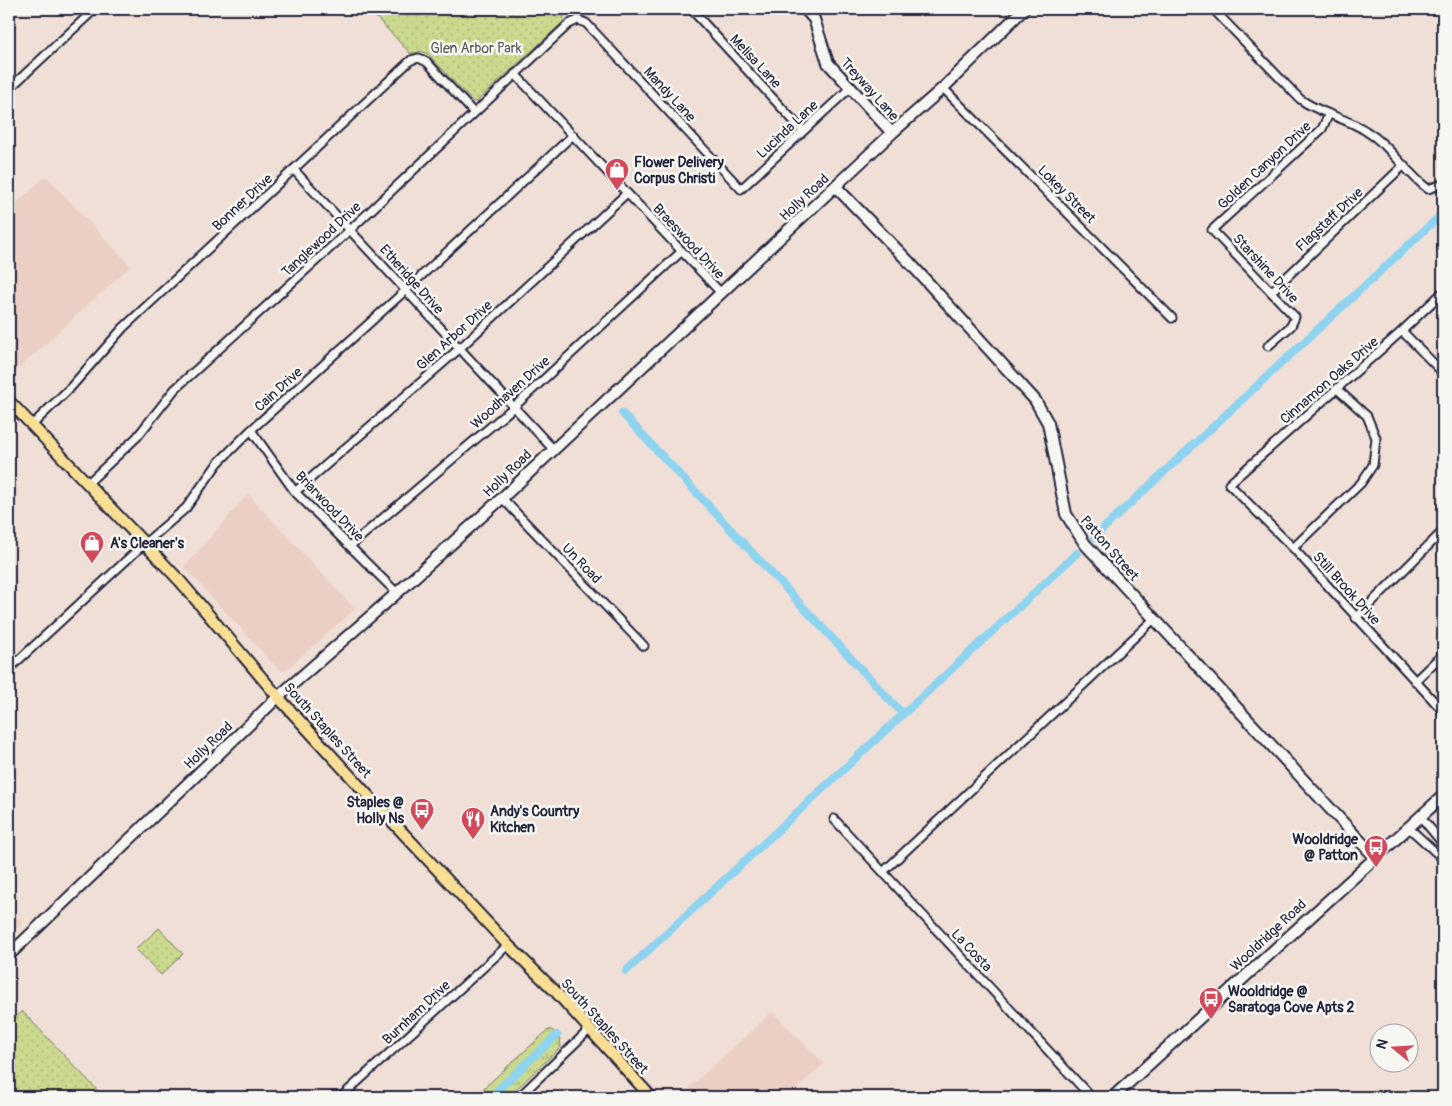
<svg xmlns="http://www.w3.org/2000/svg" width="1452" height="1106" viewBox="0 0 1452 1106" font-family="Pangolin,sans-serif">
	<style>
		.built { fill: #eccfc4 }
		.grass { fill: url(#grass-tufts); stroke: #767e64 }
		.park { fill: url(#park-dots); stroke: #767e64 }
		.lines { fill: none; stroke-linecap: round; stroke-linejoin: round }
		.canal { stroke: #8ed3f0; stroke-width: 8 }
		.street-casing { stroke: #22223b; stroke-width: 11 }
		.secondary-casing { stroke: #22223b; stroke-width: 14 }
		.primary-casing { stroke: #22223b; stroke-width: 14 }
		.street { stroke: #f6f6f2; stroke-width: 7 }
		.secondary { stroke: #f6f6f2; stroke-width: 10 }
		.primary { stroke: #f9df96; stroke-width: 10 }
		.labels { text-anchor: middle; stroke-width: 5; stroke-linejoin: round; paint-order: stroke }
		.park-label { font-size: 14px; fill: #545954; stroke: #f6f6f2 }
		.street-label { font-size: 14px; fill: #22223b; stroke: #f6f6f2 }
		.poi-label { font-size: 14px; font-weight: bold; fill: #22223b; stroke: #f6f6f2; text-anchor: start }
	</style>
	<defs>
		<pattern id="grass-tufts" width="24" height="20" patternUnits="userSpaceOnUse" patternTransform="scale(1.25)"><rect width="24" height="20" fill="#cad98d"/><path d="M3 7l-1-3M5 7V3M7 7l1-3M15 17l-1-3M17 17v-4M19 17l1-3" fill="none" stroke="#adba7b"/></pattern>
		<pattern id="park-dots" width="8" height="8" patternUnits="userSpaceOnUse" patternTransform="scale(1.25)"><rect width="8" height="8" fill="#cad98d"/><path d="M2 2h.1M6 6h.1" fill="none" stroke="#adba7b" stroke-width="1.8" stroke-linecap="round"/></pattern>
	</defs>
	<rect width="100%" height="100%" fill="#f0dfd7"/>
	<filter id="ink" filterUnits="userSpaceOnUse"><feTurbulence type="fractalNoise" baseFrequency=".02" numOctaves="2"/><feDisplacementMap in="SourceGraphic" scale="10" xChannelSelector="R" yChannelSelector="G"/><feConvolveMatrix kernelMatrix="1 2 1 2 8 2 1 2 1" color-interpolation-filters="sRGB"/></filter>
	<g filter="url(#ink)">
		<path class="built" d="M46,176l85,90 -122,111v-167z
			M248,494l107,115 -70,62 -8,-3 -93,-101z
			M9,908l14,15 -14,13z
			M772,1012l52,51 -35,34h-110z"/>
		<path class="grass" d="M548,1030h4l8,9 1,8 -53,50h-34z"/>
		<path class="park" d="M368,9h195l1,12 -88,81 -4,-1 -44,-47 -7,-3 -10,3z
			M159,928l24,26 -22,21 -25,-26z
			M22,1011l82,86h-95v-74z"/>
		<g class="lines">
			<path class="canal" d="M622,413l281,301
				M1094,537l349,-324
				M626,971l451,-418
				M490,1097l67,-62"/>
			<defs>
				<path id="street" d="M691,9l112,122
					M1213,9l87,90c20,15 45,18 66,32 25,15 39,41 62,58l15,-5
					M515,74l206,219
					M943,88l229,230
					M9,89l86,-80
					M295,171l257,277
					M1271,292l133,-127
					M1443,292l-41,39 -173,153 64,64 150,163
					M1402,331l41,42
					M1268,346l23,-20 4,-9 -83,-87 110,-101 7,-15
					M32,425l39,-38 52,-59 288,-268 8,-2 8,4 47,51
					M251,430l44,62 102,101
					M87,484l50,-47 38,-48 176,-160 218,-205 9,-4 8,3 155,166 109,-101
					M295,492l164,-143 168,-156
					M502,498l142,148
					M350,546l165,-140 167,-155
					M1293,548l68,-65 12,-18 3,-27 -9,-22 -30,-27
					M1356,618l87,-87
					M9,669l135,-125 42,-36 32,-45 33,-33 155,-140 167,-155
					M1415,681l28,-27
					M1421,817l22,27
					M834,819l257,278
					M1408,827l35,32
					M883,872l271,-253
					M341,1097l167,-152
					M519,1097l71,-68"/>
				<path id="secondary" d="M805,9l9,10 14,44 64,70
					M836,187l74,76 125,137 13,23 18,91 19,30 289,312
					M9,955l269,-258 119,-104 105,-95 390,-365 51,-45 81,-79
					M1113,1097l330,-301"/>
				<path id="primary" d="M9,401l171,180 98,116 95,104 135,144 48,47 95,105"/>
			</defs>
			<use href="#street" class="street-casing"/>
			<use href="#secondary" class="secondary-casing"/>
			<use href="#primary" class="primary-casing"/>
			<use href="#street" class="street"/>
			<use href="#secondary" class="secondary"/>
			<use href="#primary" class="primary"/>
		</g>
	</g>
	<defs>
		<symbol id="shop-pin" viewBox="-11 -11 22 30"><path d="M0 17L-7.5 6A9.5 9.5 0 1 1 7.5 6Z" fill="#d1495b" stroke="#f6f6f2"/><path d="M-5-2.5h2.3a2.7 3.5 0 0 1 5.4 0H5L5.5 6h-11ZM-1.5-2.5h3a1.5 2.3 0 0 0-3 0Z" fill="#fff"/></symbol>
		<symbol id="bus-pin" viewBox="-11 -11 22 30"><path d="M0 17L-7.5 6A9.5 9.5 0 1 1 7.5 6Z" fill="#d1495b" stroke="#f6f6f2"/><path d="M-5-6H5V4H4V6H2V4H-2V6H-4V4H-5ZM-3.5-4V0h7V-4ZM-3.5 1.2v1.5H-2V1.2ZM2 1.2v1.5H3.5V1.2Z" fill="#fff"/></symbol>
		<symbol id="restaurant-pin" viewBox="-11 -11 22 30"><path d="M0 17L-7.5 6A9.5 9.5 0 1 1 7.5 6Z" fill="#d1495b" stroke="#f6f6f2"/><path d="M-5-6h1v4h1v-4h1v4h1v-4h1v5L-1.5 .5V6h-2V.5L-5-1ZM5-6V6H3V1.5H1.5Q1.5-4 5-6Z" fill="#fff"/></symbol>
	</defs>
	<g fill-rule="evenodd">
		<use href="#shop-pin" x="603" y="156" width="28" height="38"/>
		<use href="#shop-pin" x="78" y="529" width="28" height="38"/>
		<use href="#bus-pin" x="408" y="796" width="28" height="38"/>
		<use href="#restaurant-pin" x="459" y="805" width="28" height="38"/>
		<use href="#bus-pin" x="1362" y="833" width="28" height="38"/>
		<use href="#bus-pin" x="1197" y="985" width="28" height="38"/>
	</g>
	<g class="labels">
		<g class="park-label">
			<text x="476" y="53">Glen Arbor Park</text>
		</g>
		<g class="street-label">
			<text transform="translate(756 61) rotate(47)" y="5">Melisa Lane</text>
			<text transform="translate(870 89) rotate(48)" y="5">Treyway Lane</text>
			<text transform="translate(670 94) rotate(47)" y="5">Mandy Lane</text>
			<text transform="translate(787 129) rotate(-43)" y="5">Lucinda Lane</text>
			<text transform="translate(1264 165) rotate(-43)" y="5">Golden Canyon Drive</text>
			<text transform="translate(1067 194) rotate(45)" y="5">Lokey Street</text>
			<text transform="translate(804 197) rotate(-43)" y="5">Holly Road</text>
			<text transform="translate(242 202) rotate(-43)" y="5">Bonner Drive</text>
			<text transform="translate(1329 219) rotate(-43)" y="5">Flagstaff Drive</text>
			<text transform="translate(321 239) rotate(-43)" y="5">Tanglewood Drive</text>
			<text transform="translate(689 241) rotate(47)" y="5">Braeswood Drive</text>
			<text transform="translate(1266 268) rotate(47)" y="5">Starshine Drive</text>
			<text transform="translate(412 279) rotate(48)" y="5">Etheridge Drive</text>
			<text transform="translate(454 335) rotate(-42)" y="5">Glen Arbor Drive</text>
			<text transform="translate(1329 380) rotate(-41)" y="5">Cinnamon Oaks Drive</text>
			<text transform="translate(278 389) rotate(-42)" y="5">Cain Drive</text>
			<text transform="translate(510 392) rotate(-42)" y="5">Woodhaven Drive</text>
			<text transform="translate(507 473) rotate(-44)" y="5">Holly Road</text>
			<text transform="translate(330 506) rotate(46)" y="5">Briarwood Drive</text>
			<text transform="translate(1110 548) rotate(49)" y="5">Patton Street</text>
			<text transform="translate(582 563) rotate(46)" y="5">Un Road</text>
			<text transform="translate(1347 588) rotate(48)" y="5">Still Brook Drive</text>
			<text transform="translate(328 730) rotate(48)" y="5">South Staples Street</text>
			<text transform="translate(208 745) rotate(-44)" y="5">Holly Road</text>
			<text transform="translate(1268 935) rotate(-43)" y="5">Wooldridge Road</text>
			<text transform="translate(972 950) rotate(47)" y="5">La Costa</text>
			<text transform="translate(416 1012) rotate(-43)" y="5">Burnham Drive</text>
			<text transform="translate(605 1026) rotate(48)" y="5">South Staples Street</text>
		</g>
		<g class="poi-label">
			<text x="634" y="167">Flower Delivery<tspan x="634" dy="16">Corpus Christi</tspan></text>
			<text x="110" y="548">A's Cleaner's</text>
			<text x="404" y="807" text-anchor="end">Staples @<tspan x="404" dy="16">Holly Ns</tspan></text>
			<text x="490" y="816">Andy's Country<tspan x="490" dy="16">Kitchen</tspan></text>
			<text x="1358" y="844" text-anchor="end">Wooldridge<tspan x="1358" dy="16">@ Patton</tspan></text>
			<text x="1228" y="996">Wooldridge @<tspan x="1228" dy="16">Saratoga Cove Apts 2</tspan></text>
		</g>
	</g>
	<rect width="1452" height="1106" fill="none" stroke="#f6f6f2" stroke-width="30"/>
	<rect x="15" y="15" width="1422" height="1076" fill="none" stroke="#22223b" stroke-width="2" filter="url(#ink)"/>
	<g transform="translate(1394 1048) rotate(288)"><circle r="24" fill="#f6f6f2" stroke="#a1a1a9"/>
	<path d="M0-4L9 19L0 12L-9 19Z" fill="#d1495b"/>
	<text y="-8" font-size="14" font-weight="bold" text-anchor="middle" fill="#22223b">N</text>
	</g>
</svg>
